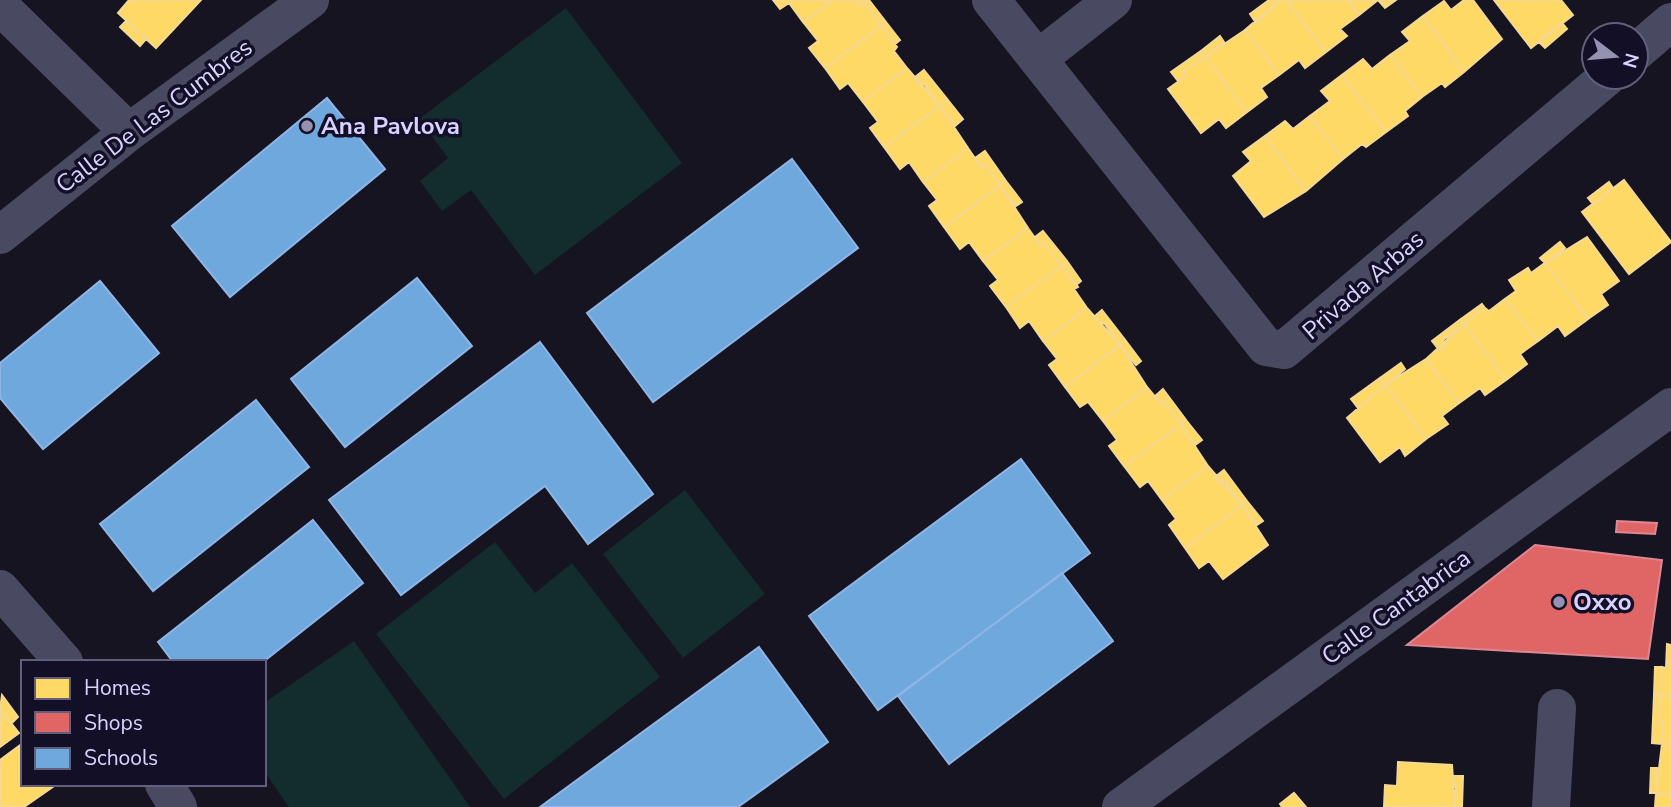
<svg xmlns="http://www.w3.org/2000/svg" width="1671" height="807" viewBox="0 0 1671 807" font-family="'Nunito Sans',sans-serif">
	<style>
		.green { fill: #132c2d }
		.homes { fill: #ffd966; stroke: #f4d894; stroke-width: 2 }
		.shops { fill: #e06666; stroke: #de8794; stroke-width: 2 }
		.schools { fill: #6fa8dc; stroke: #8fb5e6; stroke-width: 2 }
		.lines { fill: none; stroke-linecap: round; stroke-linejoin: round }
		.minor { stroke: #4a4962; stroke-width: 38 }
		.poi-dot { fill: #9591b1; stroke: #130f26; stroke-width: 2.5 }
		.labels { text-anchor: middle; stroke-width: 7; stroke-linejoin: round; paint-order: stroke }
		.street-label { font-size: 24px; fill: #d9d4ff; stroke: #130f26 }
		.poi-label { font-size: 24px; font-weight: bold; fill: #d9d4ff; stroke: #130f26; text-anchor: start }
	</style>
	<rect width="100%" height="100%" fill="#161421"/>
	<path class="green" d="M566,8l116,155 -147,112 -64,-85 -29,21 -22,-30 28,-23 -29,-39z
		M685,490l80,104 -82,64 -80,-104z
		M495,542l40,51 37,-30 88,114 -156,122 -128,-165z
		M354,641l116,166h-181l-25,-36v-68z"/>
	<path class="homes" d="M129,0h72l-45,48 -38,-35z
		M773,0h60l-30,22 -14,-19 -9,6z
		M833,0h23l5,6 4,-3 16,23 -56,42 -16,-20 9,-7 -15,-19z
		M856,0h13l17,22 -5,4 -16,-23 -4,3z
		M1269,0h11l-24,23 -6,-9z
		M1280,0h6l40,52 -21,16 -6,-8 -20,15 -34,-45z
		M1286,0h62l11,15 -19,14 7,7 -21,16z
		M1348,0h48l-11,8 -7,-8 -19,15z
		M1464,0h9l29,39 -38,33 -41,-56 21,-15 7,9z
		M1494,0h67l12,15 -42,33z
		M1423,16l41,56 -19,15 -3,-4 -20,14 -32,-42 20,-14 -8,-9z
		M126,21l20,18 -6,7 -20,-19z
		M886,22l14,18 -5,4 -14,-18z
		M1562,23l5,6 -22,19 -7,-7z
		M881,26l16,21 -3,4 13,17 -44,34 -15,-19 -8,6 -15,-21z
		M1245,30l34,45 -18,13 6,9 -20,15 -42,-55z
		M1220,36l4,6 -19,15 -4,-6z
		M1201,51l4,6 -22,15 3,4 -8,5 -7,-9z
		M1390,55l32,42 -17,14 3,5 -22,16 -44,-57 21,-16 9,10z
		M1205,57l42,55 -21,16 -7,-9 -18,14 -33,-44 18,-13 -3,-4z
		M907,68l33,38 -56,41 -14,-19 8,-6 -15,-20z
		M924,70l24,30 -8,6 -16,-22 -3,2 -7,-8z
		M1342,75l44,57 -20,15 -4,-3 -19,15 -33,-43 20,-15 -9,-10z
		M948,100l15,19 -8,7 -15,-20z
		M940,106l28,42 -45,34 -14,-20 -9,7 -16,-22z
		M1310,116l33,43 -37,32 -41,-55 20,-15 8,8z
		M1265,136l41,55 -42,26 -31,-41 18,-15 -8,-9z
		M968,148l13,19 4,-3 15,21 -56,42 -15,-21 8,-6 -14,-18z
		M985,151l21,30 -6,4 -15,-21 -4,3 -6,-9z
		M1624,180l47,62 -42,32 -47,-62z
		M1006,181l16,21 -6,4 -16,-21z
		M1609,182l4,6 -20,16 -5,-6z
		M1000,185l28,43 -45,33 -14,-19 -9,7 -16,-22z
		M1028,228l12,17 4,-3 17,24 -55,41 -16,-21 8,-6 -15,-19z
		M1043,231l24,30 -6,5 -17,-24 -4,3 -5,-8z
		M1587,237l32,44 -18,13 7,11 -20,14 -43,-56z
		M1560,242l5,6 -20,15 -5,-5z
		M1067,261l14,20 -5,4 -15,-19z
		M1545,263l43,56 -23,17 -7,-10 -20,15 -33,-42 11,-8 -7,-11 19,-12 3,5z
		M1061,266l17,21 -4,2 13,19 -44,33 -14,-20 -9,7 -14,-21z
		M1505,299l33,42 -18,13 7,10 -21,16 -42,-56 21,-16 4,3z
		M1482,304l3,4 -21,16 -3,-5z
		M1087,308l33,37 -55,42 -16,-22 8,-6 -14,-18z
		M1102,310l24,31 -6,4 -16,-22 -3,2 -6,-9z
		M1461,319l3,5 -21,16 3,5 -7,5 -7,-9z
		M1464,324l42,56 -21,15 -5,-7 -21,15 -33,-44z
		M1126,341l15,20 -5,4 -16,-20z
		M1120,345l27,42 -44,34 -15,-19 -8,5 -15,-20z
		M1426,359l33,44 -17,13 6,8 -22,15 -41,-54z
		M1401,363l4,6 -20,16 -5,-7z
		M1380,378l5,7 -27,23 -7,-9z
		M1385,385l41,54 -21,17 -5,-9 -20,15 -33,-44z
		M1147,387l14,17 3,-2 17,23 -57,41 -15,-20 8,-6 -14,-19z
		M1163,389l23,31 -5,5 -17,-23 -3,2 -7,-7z
		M1186,420l16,20 -7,5 -14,-20z
		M1181,425l27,41 -46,34 -14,-19 -8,6 -16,-21z
		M1208,466l34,39 -57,43 -16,-23 7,-6 -14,-19z
		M1224,470l23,31 -5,4 -18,-24 -4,3 -5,-7z
		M1247,501l16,20 -6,4 -15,-20z
		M1242,505l26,40 -45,34 -14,-18 -10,7 -14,-20z
		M1667,644l4,1v51l-10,-1 1,-28 4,1z
		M1655,667h7l-1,28h-7z
		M2,695l16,22 -7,7 -11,-15z
		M1654,695h7l-2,27 4,-1 -1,23 -10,-1z
		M1661,695l10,1v48h-9l1,-23 -4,1z
		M0,709l19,24 -19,14z
		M23,743v41h34l-33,23h-24v-47z
		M1662,744h9v50l-15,-1z
		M1398,762l54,3 3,42h-71l1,-22 12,1z
		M1651,768h6l-1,25h-6z
		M1452,776h11l-1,31h-7l1,-20h-4z
		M1294,793l12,14h-24l-2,-3z
		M1656,793l15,1v13h-16z"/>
	<path class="shops" d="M1617,521l40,2 -2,11 -39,-2z
		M1535,545l127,15 -14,99 -241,-14z"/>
	<path class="schools" d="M327,98l58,71 -155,128 -58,-71z
		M792,159l66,89 -205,154 -66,-89z
		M417,278l55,68 -127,101 -54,-68z
		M100,281l59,72 -116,96 -43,-51v-35z
		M540,342l113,152 -65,50 -43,-58 -144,109 -72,-95z
		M256,400l53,67 -156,124 -53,-67z
		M1021,459l69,94 -212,157 -69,-94z
		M313,520l50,63 -100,79h-90l-15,-20z
		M1062,573l51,68 -164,123 -51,-68z
		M759,647l69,95 -90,65h-198z"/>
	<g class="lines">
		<path class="minor" d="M991,0l275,347 18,3 323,-273
			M0,6l129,126
			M1636,52l35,-30
			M1039,58l74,-58
			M0,235l129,-103 181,-132
			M0,589l64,73
			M164,784l14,23
			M1121,807l550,-400
			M1551,807l6,-99"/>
	</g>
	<g class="poi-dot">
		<circle cx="307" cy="126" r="7"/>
		<circle cx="1559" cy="602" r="7"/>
	</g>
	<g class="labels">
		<g class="street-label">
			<text transform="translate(154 116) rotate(-37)" y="8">Calle De Las Cumbres</text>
			<text transform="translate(1363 285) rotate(-41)" y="8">Privada Arbas</text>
			<text transform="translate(1396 607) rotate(-36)" y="8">Calle Cantabrica</text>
		</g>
		<g class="poi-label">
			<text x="321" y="134">Ana Pavlova</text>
			<text x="1573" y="610">Oxxo</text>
		</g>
	</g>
	<rect x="21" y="660" width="245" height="126" fill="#130f26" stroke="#625e7d" stroke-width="2"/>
	<rect x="35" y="678" width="35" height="21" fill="#ffd966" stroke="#625e7d" stroke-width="2"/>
	<text x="84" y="695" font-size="21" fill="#d9d4ff">Homes</text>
	<rect x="35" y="712" width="35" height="21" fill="#e06666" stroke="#625e7d" stroke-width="2"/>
	<text x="84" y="730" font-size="21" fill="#d9d4ff">Shops</text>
	<rect x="35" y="748" width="35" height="21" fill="#6fa8dc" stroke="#625e7d" stroke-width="2"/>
	<text x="84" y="765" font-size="21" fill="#d9d4ff">Schools</text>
	<g transform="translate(1615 56) rotate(106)"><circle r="33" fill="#130f26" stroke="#625e7d" stroke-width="2"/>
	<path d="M0-5L12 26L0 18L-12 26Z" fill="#9591b1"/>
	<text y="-10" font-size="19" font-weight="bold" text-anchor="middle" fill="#d9d4ff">N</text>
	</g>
</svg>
